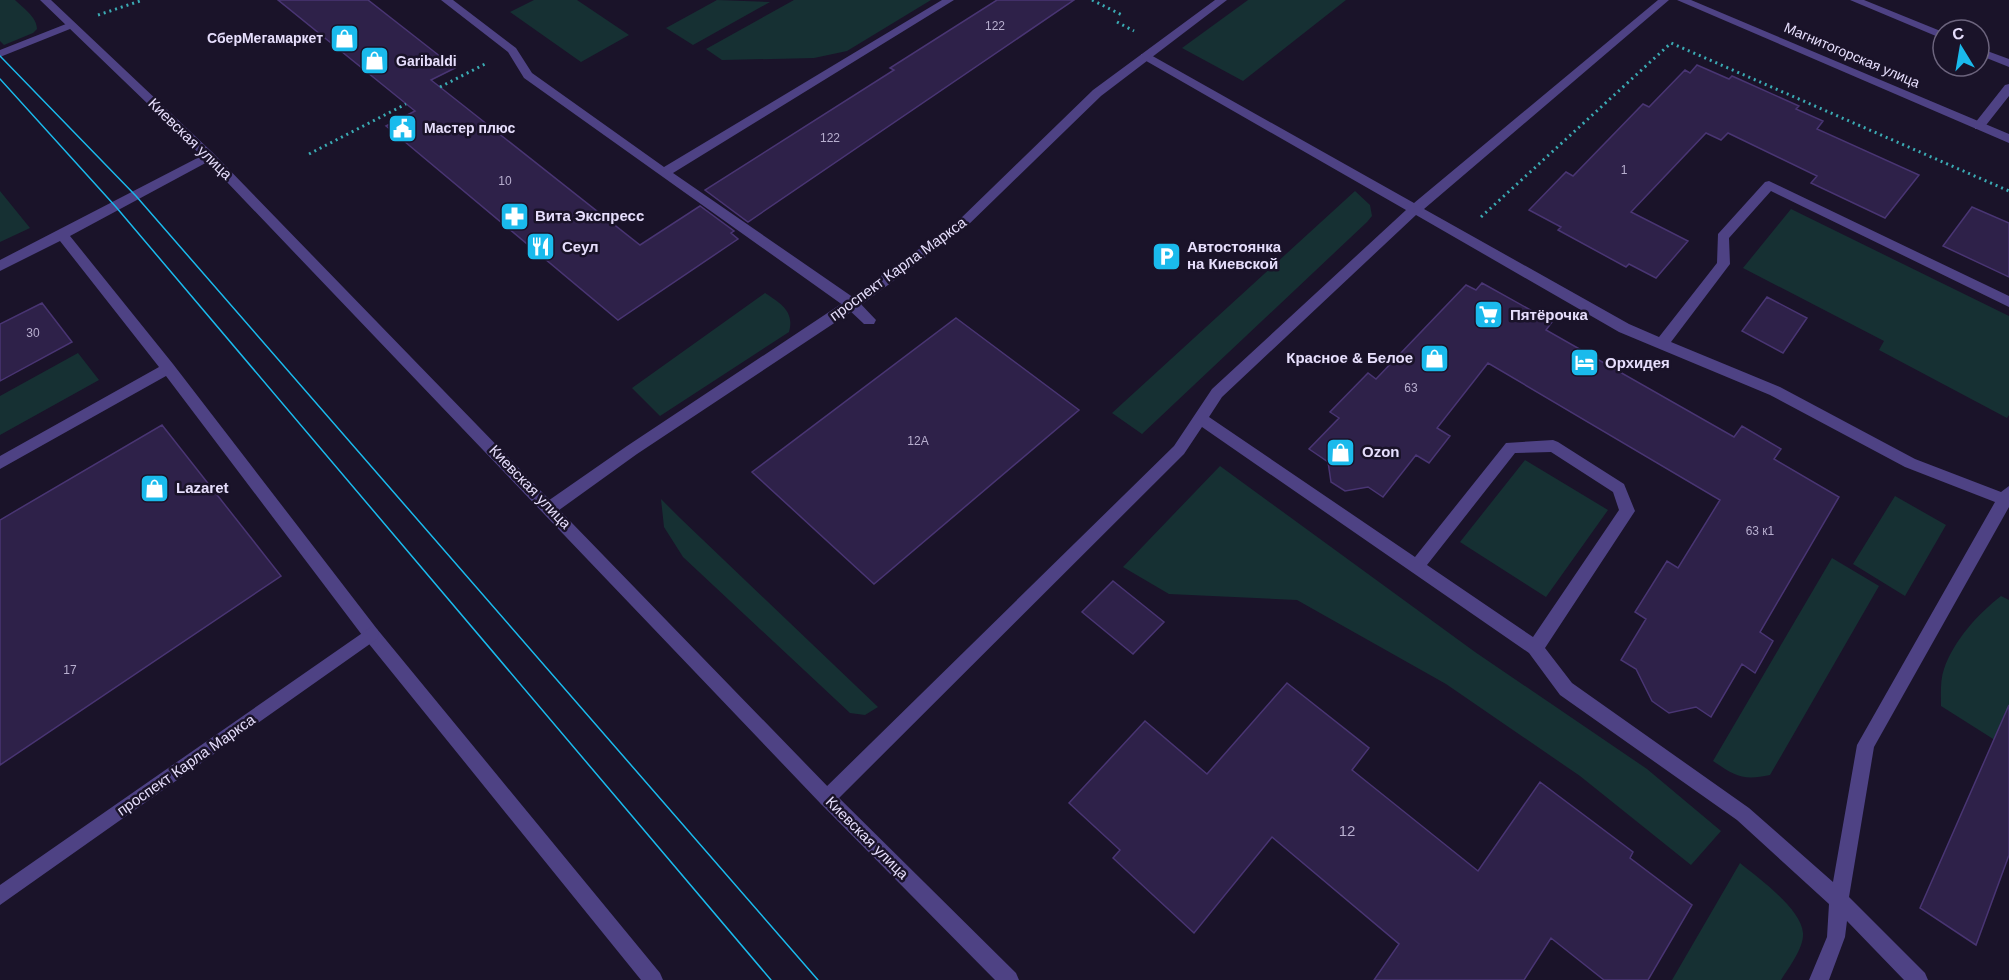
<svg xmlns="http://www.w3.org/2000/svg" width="2009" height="980" viewBox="0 0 2009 980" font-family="Helvetica,sans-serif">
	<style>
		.green { fill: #163033 }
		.building { fill: #2e2149; stroke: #493573; stroke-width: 1.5 }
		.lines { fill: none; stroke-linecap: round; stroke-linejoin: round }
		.path { stroke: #3baab3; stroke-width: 3; stroke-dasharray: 2 4; stroke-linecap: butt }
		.service { fill: #4e4284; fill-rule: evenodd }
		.minor { fill: #4e4284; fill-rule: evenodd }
		.tertiary { fill: #4e4284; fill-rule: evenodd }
		.tram { stroke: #1abaec; stroke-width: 1.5 }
		.labels { text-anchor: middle; stroke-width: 5; stroke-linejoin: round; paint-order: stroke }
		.number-label { font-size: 12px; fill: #b8afcf }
		.far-poi-label { font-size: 14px; font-weight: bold; fill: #e6defc; stroke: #1a1329; text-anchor: start }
		.far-street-label { font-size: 14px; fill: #e6defc; stroke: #1a1329 }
		.street-label { font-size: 15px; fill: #e6defc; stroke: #1a1329 }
		.poi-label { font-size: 15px; font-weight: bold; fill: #e6defc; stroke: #1a1329; text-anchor: start }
		.near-number-label { font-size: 15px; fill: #b8afcf }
	</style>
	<rect width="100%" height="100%" fill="#1a1329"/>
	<path class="green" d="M0,0h15c8,8 22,17 22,29l-4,4 -29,12 -4,-4z
		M534,0h43l52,35 -48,27 -71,-50z
		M717,0l53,2 -77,43 -27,-17z
		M794,0h137l-84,51 -33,7 -92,2 -16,-11z
		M1248,0h98l-103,81 -61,-33z
		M0,191l30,37 -30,14z
		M1355,191l15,14 2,11 -5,6 -225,212 -30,-21z
		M1791,209l218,107v99l-2,3 -128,-68 5,-9 -141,-73z
		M765,293c15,10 30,18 24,39l-129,84 -28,-28z
		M78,353l21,27 -99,55v-39z
		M1525,460l83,50 -62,87 -86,-55z
		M1220,466l255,186 172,117 74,62 -30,34 -111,-89 -134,-92 -149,-84 -128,-6 -46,-27z
		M1895,496l51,29 -41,71 -52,-32z
		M661,499l19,19 198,189 -13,8 -15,-2 -167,-156 -19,-30z
		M1832,558l47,28 -109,189c-27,6 -35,1 -57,-14z
		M2001,596l8,4v149l-68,-43c0,-11 -1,-26 3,-37 10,-29 34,-55 57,-73z
		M1740,863c18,15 61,45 63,70 1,15 -14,34 -22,47h-109z"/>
	<path class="building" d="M278,0h90l87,68 -24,12 209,165 60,-39 34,25 -3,2 7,6 -120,81 -232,-194 29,-15z
		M997,0h77l-326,222 -43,-32 189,-120 -4,-2z
		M1697,65l32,14 3,-3 67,30 -3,3 27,12 -6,8 102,46 -34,43 -74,-35 6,-7 -89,-43 -7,7 -15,-7 -75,79 57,29 -32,37 -27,-14 -3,3 -68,-37 3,-3 -32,-17 37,-38 7,4 70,-72 6,3 36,-37 5,3z
		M1972,207l37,16v54l-66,-31z
		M1482,283l70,39 -6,8 188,107 8,-11 39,23 -7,10 65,38 -79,135 13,9 -18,32 -13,-9 -31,53 -15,-10 -27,6 -17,-12 -16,-32 -15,-9 25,-41 -11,-7 32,-51 11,7 42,-68 -232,-137 -51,65 13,8 -21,27 -13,-8 -33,42 -15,-10 -23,4 -14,-9 -3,-20 -19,-13 30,-31 -9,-6 38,-39 8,6 90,-94 10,5z
		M1767,297l40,21 -24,35 -41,-22z
		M42,303l30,39 -72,39v-57z
		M956,318l123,92 -205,174 -122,-112z
		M162,425l119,151 -281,189v-245z
		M1113,581l51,41 -31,32 -51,-42z
		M1287,683l82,65 -17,22 126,101 62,-89 93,70 -3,6 62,47 -44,75h-44l-53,-42 -27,42h-150l25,-36 -127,-107 -78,96 -81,-75 7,-8 -51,-47 76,-82 62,53z
		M2009,705v150l-33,90 -56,-37z"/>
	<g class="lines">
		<path class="path" d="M1092,0l32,16
			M98,15l45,-15
			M1117,22l17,9
			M440,87l47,-24
			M309,154l97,-50
			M1481,217l190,-174 338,148"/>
		<path class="service" d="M441,0h12l63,48 16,25 132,94 278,-167h12l-281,173 184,127 19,20 -2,4h-10l-17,-16 -323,-230 -16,-26z
			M1658,0h11l-245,209 205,115 30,13 58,-74 1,-29 47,-52 4,-1 240,115v11l-238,-116 -42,47 1,26 -59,78 109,45 135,72 86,33 8,-6v21l-135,240 -25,150 76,76 3,7h-24l-57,-59 -2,16 -16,43h-20l18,-43 2,-33 -92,-84 -177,-125 -31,-42 -327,-226 -18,27 -351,350 -6,3 -6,-3 -3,-6 3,-6 353,-346 38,-57 194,-179 -265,-152v-4h8l265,149zM1416,215l203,117 151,63 135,72 90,35 -138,243 -24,137 -84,-74 -177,-125 -27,-35 90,-137 -11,-27 -66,-42 -5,-2 -47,3 -91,114 -206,-140 13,-20zM1551,452l62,40 6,18 -86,127 -106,-72 88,-112z
			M1850,0h14l79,32v7z
			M71,22l5,3 -1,2 -75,30v-7z
			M1979,48l30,11v8l-30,-12z
			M2009,84v12l-26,33h-8v-6l30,-38z
			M209,152l4,1v6l-143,77 103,128 204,265 283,344 3,7h-22l-276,-341 -199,-263 -166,93v-13l159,-89 -99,-126 -60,30v-11z"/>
		<path class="minor" d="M1215,0h12l-126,96 -136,132 -108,80 -220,146 -82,59 -5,1 -5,-1 -3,-5 3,-5 82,-57 220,-146 110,-78 136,-132z
			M1677,0h14l318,134v9z
			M371,627l6,2 2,5 -2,5 -377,266v-20z"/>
		<path class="tertiary" d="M40,0h11l162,153 620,639 183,181 3,7h-24l-174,-176 -616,-645z"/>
		<path class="tram" d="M0,56l136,140 682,784
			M0,79l116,128 655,773"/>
	</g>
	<defs>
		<symbol id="shop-square" viewBox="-11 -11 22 22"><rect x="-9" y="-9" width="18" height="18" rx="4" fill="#1abaec" stroke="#1a1329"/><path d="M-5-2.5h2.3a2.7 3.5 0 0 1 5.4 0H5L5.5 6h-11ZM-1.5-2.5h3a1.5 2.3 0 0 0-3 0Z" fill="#fff"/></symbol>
		<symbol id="civic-square" viewBox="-11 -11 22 22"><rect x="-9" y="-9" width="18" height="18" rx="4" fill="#1abaec" stroke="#1a1329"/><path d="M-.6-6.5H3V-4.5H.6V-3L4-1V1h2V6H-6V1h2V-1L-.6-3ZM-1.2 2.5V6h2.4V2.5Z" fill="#fff"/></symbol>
		<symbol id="pharmacy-square" viewBox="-11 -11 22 22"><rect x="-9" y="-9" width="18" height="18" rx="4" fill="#1abaec" stroke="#1a1329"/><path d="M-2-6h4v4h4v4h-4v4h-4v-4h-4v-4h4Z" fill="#fff"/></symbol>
		<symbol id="restaurant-square" viewBox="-11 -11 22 22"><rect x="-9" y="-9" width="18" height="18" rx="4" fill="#1abaec" stroke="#1a1329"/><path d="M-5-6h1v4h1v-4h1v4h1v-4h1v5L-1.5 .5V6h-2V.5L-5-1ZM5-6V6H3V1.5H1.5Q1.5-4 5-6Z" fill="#fff"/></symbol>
		<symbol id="parking-square" viewBox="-11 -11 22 22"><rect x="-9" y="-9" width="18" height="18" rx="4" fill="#1abaec" stroke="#1a1329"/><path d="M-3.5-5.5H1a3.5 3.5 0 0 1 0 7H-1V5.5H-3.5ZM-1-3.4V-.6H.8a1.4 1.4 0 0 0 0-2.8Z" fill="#fff"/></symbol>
		<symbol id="supermarket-square" viewBox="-11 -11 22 22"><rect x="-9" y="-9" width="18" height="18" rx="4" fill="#1abaec" stroke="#1a1329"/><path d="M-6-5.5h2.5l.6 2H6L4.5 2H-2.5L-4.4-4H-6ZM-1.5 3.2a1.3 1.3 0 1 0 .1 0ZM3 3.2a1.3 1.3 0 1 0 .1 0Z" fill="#fff"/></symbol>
		<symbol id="hotel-square" viewBox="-11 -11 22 22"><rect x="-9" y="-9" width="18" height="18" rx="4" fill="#1abaec" stroke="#1a1329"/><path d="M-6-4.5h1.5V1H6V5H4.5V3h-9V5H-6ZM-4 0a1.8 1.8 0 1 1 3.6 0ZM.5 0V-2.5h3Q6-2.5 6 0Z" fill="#fff"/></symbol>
	</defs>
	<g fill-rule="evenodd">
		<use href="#shop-square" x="328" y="22" width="33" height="33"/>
		<use href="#shop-square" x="358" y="44" width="33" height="33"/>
		<use href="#civic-square" x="386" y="112" width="33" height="33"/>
		<use href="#pharmacy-square" x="498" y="200" width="33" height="33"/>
		<use href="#restaurant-square" x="524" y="230" width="33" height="33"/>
		<use href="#parking-square" x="1150" y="240" width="33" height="33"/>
		<use href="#supermarket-square" x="1472" y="298" width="33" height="33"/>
		<use href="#shop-square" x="1418" y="342" width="33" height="33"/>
		<use href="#hotel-square" x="1568" y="346" width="33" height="33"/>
		<use href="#shop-square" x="1324" y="436" width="33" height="33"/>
		<use href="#shop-square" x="138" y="472" width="33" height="33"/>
	</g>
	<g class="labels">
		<g class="number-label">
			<text x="995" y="30">122</text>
			<text x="830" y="142">122</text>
			<text x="1624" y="174">1</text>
			<text x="505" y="185">10</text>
			<text x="33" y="337">30</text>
			<text x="1411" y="392">63</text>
			<text x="918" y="445">12А</text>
			<text x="1760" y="535">63 к1</text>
			<text x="70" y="674">17</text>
		</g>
		<g class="far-poi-label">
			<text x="323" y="43" text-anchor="end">СберМегамаркет</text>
			<text x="396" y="66">Garibaldi</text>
			<text x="424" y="133">Мастер плюс</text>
		</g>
		<g class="far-street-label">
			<text transform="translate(1852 55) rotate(23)" y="5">Магнитогорская улица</text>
		</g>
		<g class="street-label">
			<text transform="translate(190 139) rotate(44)" y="5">Киевская улица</text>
			<text transform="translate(898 269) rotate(-36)" y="5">проспект Карла Маркса</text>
			<text transform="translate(530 487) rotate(46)" y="5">Киевская улица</text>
			<text transform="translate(186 765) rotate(-35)" y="5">проспект Карла Маркса</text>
			<text transform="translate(867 838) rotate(45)" y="5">Киевская улица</text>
		</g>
		<g class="poi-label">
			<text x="535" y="221">Вита Экспресс</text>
			<text x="562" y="252">Сеул</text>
			<text x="1187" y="252">Автостоянка<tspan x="1187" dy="17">на Киевской</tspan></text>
			<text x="1510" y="320">Пятёрочка</text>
			<text x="1413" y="363" text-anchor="end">Красное &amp; Белое</text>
			<text x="1605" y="368">Орхидея</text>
			<text x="1362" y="457">Ozon</text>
			<text x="176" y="493">Lazaret</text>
		</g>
		<g class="near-number-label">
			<text x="1347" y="836">12</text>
		</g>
	</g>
	<g transform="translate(1961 48) rotate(349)"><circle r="28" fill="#1a1329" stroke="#6c647d" stroke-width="1.5"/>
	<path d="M0-4.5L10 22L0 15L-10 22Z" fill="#1abaec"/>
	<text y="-9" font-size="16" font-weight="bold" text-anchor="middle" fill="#e6defc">С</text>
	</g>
</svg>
